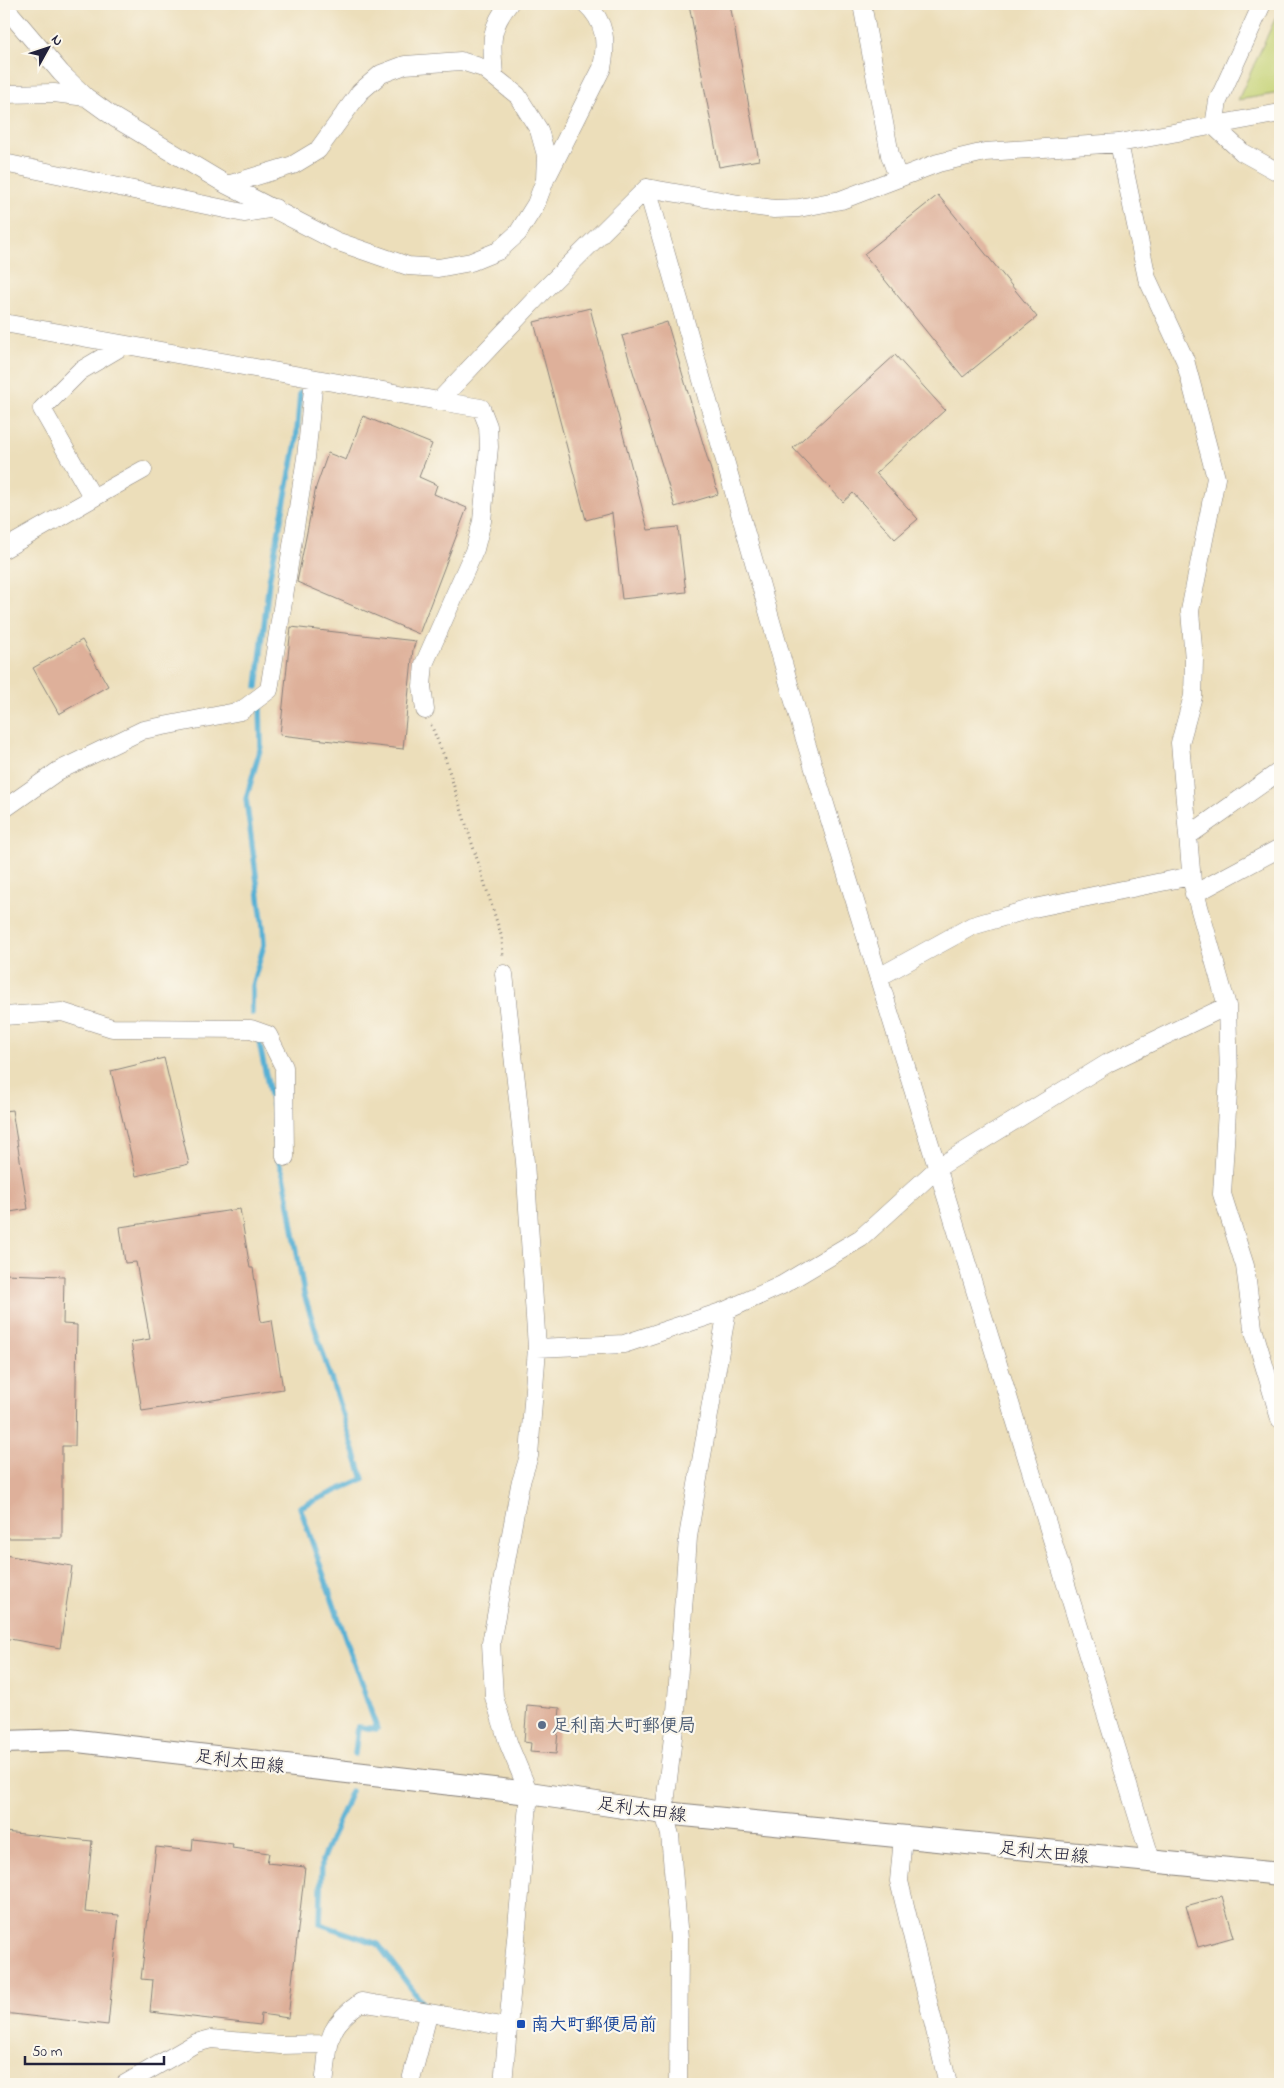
<svg xmlns="http://www.w3.org/2000/svg" width="1284" height="2088" viewBox="0 0 1284 2088" font-family="'Indie Flower','Klee One',sans-serif">
	<style>
		.green { fill: #c4d274; stroke: #737a58 }
		.lines { fill: none; stroke-linecap: round; stroke-linejoin: round }
		.stream { stroke: #57b0d4; stroke-width: 5.5 }
		.building { fill: #deb09a }
		.minor-casing { stroke: #87807a; stroke-width: 19 }
		.major-casing { stroke: #87807a; stroke-width: 24 }
		.path { stroke: #87807a; stroke-width: 3; stroke-dasharray: 1 4; stroke-linecap: butt }
		.minor { stroke: #fff; stroke-width: 18 }
		.major { stroke: #fff; stroke-width: 22 }
		.service-dot { fill: #5c6f8a; stroke: #fbf7ec; stroke-width: 2 }
		.transit-dot { fill: #1a4fb4; stroke: #fbf7ec; stroke-width: 2 }
		.labels { text-anchor: middle; stroke-width: 4.5; stroke-linejoin: round; paint-order: stroke }
		.service-label { font-size: 18px; font-weight: bold; fill: #4e5e75; stroke: #fbf7ec; text-anchor: start }
		.street-label { font-size: 18px; fill: #22223b; stroke: #fbf7ec }
		.transit-label { font-size: 18px; font-weight: bold; fill: #164399; stroke: #fbf7ec; text-anchor: start }
	</style>
	<rect width="100%" height="100%" fill="#fbf7ec"/>
	<filter id="ink" filterUnits="userSpaceOnUse"><feTurbulence type="fractalNoise" baseFrequency=".02" numOctaves="2"/><feDisplacementMap in="SourceGraphic" scale="10" xChannelSelector="R" yChannelSelector="G"/><feConvolveMatrix kernelMatrix="1 2 1 2 8 2 1 2 1" color-interpolation-filters="sRGB"/></filter>
	<filter id="wash" filterUnits="userSpaceOnUse"><feTurbulence type="fractalNoise" baseFrequency=".0096" numOctaves="4" result="noise"/><feDisplacementMap in="SourceGraphic" scale="20" xChannelSelector="R" yChannelSelector="G"/><feGaussianBlur stdDeviation="1.12" result="paint"/><feColorMatrix in="noise" values="0 0 0 0 0 0 0 0 0 0 0 0 0 0 0 0 0 1.4 0 .05"/><feComposite in="paint" operator="in"/></filter>
	<g filter="url(#wash)">
		<rect width="100%" height="100%" fill="#ecdeba"/>
		<path class="green" d="M1280,8v85l-42,7z"/>
		<g class="lines">
			<path class="stream" d="M257,687l12,-106 27,-138 4,-50
				M252,1013v-27l12,-41 -1,-18 -17,-128 15,-53 -1,-43
				M259,1042l16,76 1,35 9,27 19,114 59,185 -63,28 77,222 -19,-2 -3,27
				M351,1791l-29,69 -2,64 58,20 45,60"/>
		</g>
		<g id="blocks">
			<path class="building" d="M689,4h41l29,156 -40,7z
				M938,195l99,122 -74,60 -99,-123z
				M590,308l58,222 30,-3 8,65 -64,7 -10,-86 -26,7 -52,-198z
				M667,322l51,172 -43,13 -53,-171z
				M895,355l50,55 -69,63 42,46 -23,20 -42,-46 -10,9 -50,-54z
				M363,416l69,28 -13,33 18,8 -3,9 33,14 -48,126 -122,-52 19,-95 12,-34 18,7z
				M291,627l125,14 -3,8 -10,100 -123,-14z
				M82,640l26,46 -49,28 -26,-46z
				M164,1058l25,106 -53,12 -25,-105z
				M12,1110l16,99 -24,4v-102z
				M240,1209l10,59h3l8,54 11,-2 11,69 -141,22 -11,-69 19,-3 -14,-77 -11,1 -5,-36z
				M4,1274l60,2 -1,48 14,1 -2,121h-13v92h-58z
				M4,1555l68,11 -12,82 -56,-10z
				M527,1705l33,3 -4,46 -26,-2 1,-9 -7,-1z
				M4,1832l88,9 -7,71 34,3 -11,110 -104,-12z
				M193,1839l40,5 -1,4 37,5 -2,10 38,4 -17,151 -27,-4 -1,11 -110,-13 3,-32 -12,-1 15,-132 36,4z
				M1222,1896l12,41 -36,10 -12,-41z"/>
		</g>
	</g>
	<g filter="url(#ink)">
		<use href="#blocks" fill-opacity="0" stroke="#87807a" stroke-width="1"/>
		<g class="lines">
			<defs>
				<path id="minor" d="M862,4l28,151 8,23
					M1262,4l-44,97 -4,25 28,26 38,21
					M4,6l57,67 25,24 29,21 112,67 109,56 72,25 30,2 33,-6 27,-11 20,-18 18,-29 9,-24 1,-25 -7,-25 -22,-35 -34,-27 -22,-7 -56,4 -24,9 -21,18 -42,58 -25,15 -66,20
					M494,76c-2,-31 -6,-47 15,-72
					M4,94l50,-1 32,4
					M1119,143l28,135 38,82 31,118 -26,133 4,49 -1,36 -13,47 12,139 35,124 2,70 -7,118 23,72 8,62 27,91
					M4,163l240,50 31,-5
					M548,175l54,-107c5,-25 4,-46 -16,-64
					M647,188l156,545 349,1130
					M4,323l435,78 104,-110 104,-103 104,18 23,3 25,-1 42,-8 97,-37 47,-11 134,-9 161,-30
					M93,498l50,-28
					M4,549l89,-51 -51,-89 38,-38 44,-26
					M425,710l-3,-24 2,-22 51,-115 7,-28 7,-74 -1,-21 -7,-18 -42,-7
					M4,809l54,-38 85,-41 98,-19 28,-21 37,-232 8,-79
					M1188,836l92,-65
					M1194,894l86,-46
					M879,977l93,-51 62,-18 157,-32
					M4,1016l58,-4 50,16 139,1 17,6 16,32 1,90
					M537,1348l87,-4 103,-34 55,-25 79,-47 78,-71 169,-104 119,-57
					M903,1837l-4,44 49,203
					M125,2084l71,-41 15,-4 69,6 47,-1
					M324,2084c6,-40 -1,-55 37,-82 49,8 99,15 148,26
					M410,2084l18,-69
					M503,2084l26,-291 -20,-48 -15,-48 -3,-54 29,-158 9,-29 8,-108 -12,-186 -21,-188
					M678,2084l1,-145 -9,-104 -6,-22 12,-101 12,-175 39,-227"/>
				<path id="major" d="M4,1742l65,-2 460,53 135,20 616,61"/>
			</defs>
			<use href="#minor" class="minor-casing"/>
			<use href="#major" class="major-casing"/>
			<path class="path" d="M431,725l14,33 57,180 1,19"/>
			<use href="#minor" class="minor"/>
			<use href="#major" class="major"/>
		</g>
	</g>
	<circle class="service-dot" cx="542" cy="1725" r="5"/>
	<rect class="transit-dot" x="516" y="2019" width="10" height="10" rx="2.5"/>
	<g class="labels">
		<g class="service-label">
			<text x="552" y="1731">足利南大町郵便局</text>
		</g>
		<g class="street-label">
			<text transform="translate(240 1761) rotate(7)" y="6">足利太田線</text>
			<text transform="translate(642 1809) rotate(8)" y="6">足利太田線</text>
			<text transform="translate(1044 1852) rotate(6)" y="6">足利太田線</text>
		</g>
		<g class="transit-label">
			<text x="531" y="2030">南大町郵便局前</text>
		</g>
	</g>
	<rect width="1284" height="2088" fill="none" stroke="#fbf7ec" stroke-width="20"/>
	<g transform="translate(48 48) rotate(50)" stroke="#fbf7ec" stroke-width="4" paint-order="stroke">
	<path d="M0-4L9 19L0 12L-9 19Z" fill="#22223b"/>
	<text y="-8" font-size="14" font-weight="bold" text-anchor="middle" fill="#22223b">N</text>
	</g>
	<path d="M25 2056v8h139v-8" fill="none" stroke="#22223b" stroke-width="2.5"/>
	<text x="32" y="2056" font-size="15" fill="#22223b" stroke="#fbf7ec" stroke-width="4" paint-order="stroke">50 m</text>
</svg>
